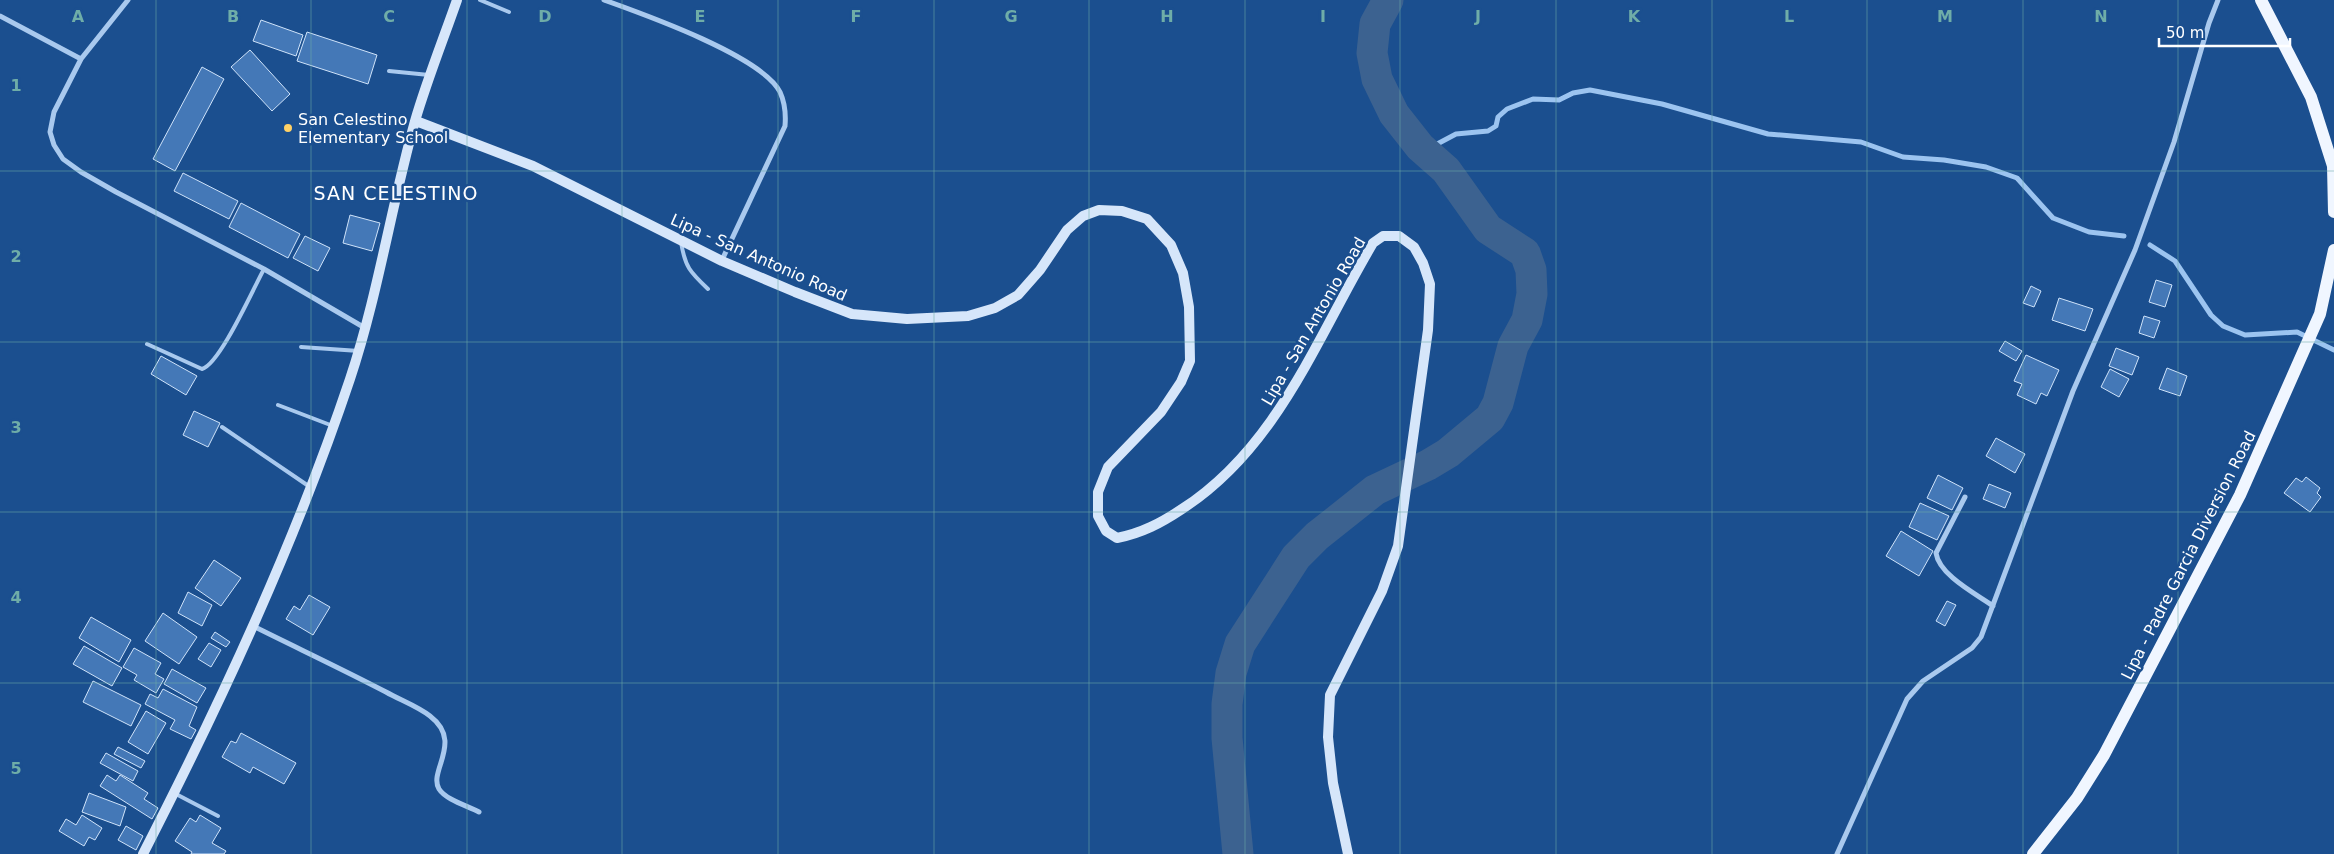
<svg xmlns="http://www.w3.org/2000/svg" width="2334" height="854" viewBox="0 0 2334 854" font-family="'DejaVu Sans',sans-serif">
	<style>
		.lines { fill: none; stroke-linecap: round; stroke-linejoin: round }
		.stream { stroke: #9cc4f0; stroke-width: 5 }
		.river { stroke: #3c6290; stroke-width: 31 }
		.building { fill: #4478b7; stroke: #cfe3fa }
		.lane { stroke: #a9c9ee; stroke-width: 4 }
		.street { stroke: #a9c9ee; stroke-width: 5 }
		.secondary { stroke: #d6e6fa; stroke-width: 10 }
		.primary { stroke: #f0f6ff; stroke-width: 12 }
		.grid { fill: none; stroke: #6fada8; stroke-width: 1; stroke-opacity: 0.55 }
		.poi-dot { fill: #ffd166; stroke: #1b4f8f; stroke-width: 2 }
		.labels { text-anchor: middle; stroke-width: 5; stroke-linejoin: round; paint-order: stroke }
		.poi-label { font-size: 16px; fill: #fff; stroke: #1b4f8f; text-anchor: start }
		.street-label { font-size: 16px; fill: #fff; stroke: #1b4f8f }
		.quarter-label { font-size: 19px; letter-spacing: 1px; fill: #fff; stroke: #1b4f8f }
		.grid-label { font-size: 16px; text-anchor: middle; font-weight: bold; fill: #6fada8; stroke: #1b4f8f; stroke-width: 5; stroke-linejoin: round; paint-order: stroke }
	</style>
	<rect width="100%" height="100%" fill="#1b4f8f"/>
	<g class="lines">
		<path class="stream" d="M1424,151l32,-17 32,-3 8,-5 2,-9 9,-8 26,-10 26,1 14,-7 17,-3 72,14 106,30 93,8 42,15 41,3 42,7 31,11 36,40 36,14 35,4
			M2150,245l25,16 36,54 12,11 22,9 52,-3 37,18"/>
		<path class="river" d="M1238,854l-11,-116v-34l4,-31 9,-29 56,-87 21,-21 58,-46 53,-25 20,-12 42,-35 8,-15 15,-57 14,-26 5,-26 -1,-24 -6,-17 -37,-24 -42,-59 -26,-23 -26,-33 -17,-35 -5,-26 3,-29 13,-24"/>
	</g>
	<path class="building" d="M261,20l42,15 -7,21 -43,-15z
		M307,32l70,23 -9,29 -71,-23z
		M250,50l40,44 -18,17 -41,-44z
		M202,67l22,12 -49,92 -22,-12z
		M183,173l55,28 -9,18 -55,-28z
		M241,203l59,31 -12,24 -59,-31z
		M350,215l30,8 -8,28 -29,-8z
		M305,236l25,12 -12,23 -25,-13z
		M2156,280l16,5 -7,22 -16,-5z
		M2031,286l10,5 -7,16 -11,-4z
		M2059,298l34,11 -8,22 -33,-11z
		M2144,316l16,5 -6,17 -15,-5z
		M2005,341l17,10 -6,10 -17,-10z
		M2116,348l23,9 -7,18 -23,-9z
		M2026,355l33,15 -12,26 -6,-3 -5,11 -19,-9 5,-11 -8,-3z
		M161,356l36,20 -11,19 -35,-21z
		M2167,368l20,8 -7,20 -21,-7z
		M2110,369l19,10 -10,18 -18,-10z
		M194,411l26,12 -12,24 -25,-12z
		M1996,438l29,16 -10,19 -29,-17z
		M1938,475l25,13 -11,22 -25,-12z
		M2306,477l14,11 -3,5 4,4 -11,15 -26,-19 12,-15 6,4z
		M1989,484l22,9 -6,15 -22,-9z
		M1920,503l29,13 -12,24 -28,-13z
		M1901,531l32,20 -14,25 -33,-20z
		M214,560l27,18 -20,28 -26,-18z
		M188,592l24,13 -10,21 -24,-13z
		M309,595l21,12 -17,28 -27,-16 8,-13 6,4z
		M1947,601l9,4 -11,21 -9,-5z
		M163,613l34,24 -18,27 -34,-23z
		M91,617l40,23 -12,22 -40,-24z
		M215,632l15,10 -4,5 -15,-9z
		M209,643l12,7 -10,17 -13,-8z
		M84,646l38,22 -10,18 -39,-22z
		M134,648l27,15 -6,11 9,5 -8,14 -22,-13 3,-5 -14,-8z
		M172,669l34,19 -9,15 -33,-19z
		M93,681l48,24 -10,21 -48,-24z
		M163,689l34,18 -8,19 7,4 -5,9 -21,-10 5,-9 -30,-16 5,-10 8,4z
		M146,711l20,12 -18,31 -20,-12z
		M241,733l55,30 -12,21 -31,-17 -3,6 -28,-16 9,-16 5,2z
		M118,747l27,14 -4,7 -27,-14z
		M106,753l32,18 -5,10 -33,-18z
		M107,775l9,6 4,-6 28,18 -4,6 14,9 -6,11 -52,-33z
		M89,793l37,14 -6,19 -38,-14z
		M82,815l20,13 -7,12 -6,-3 -5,9 -25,-15 7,-12 10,6z
		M200,815l21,13 -9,15 14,8 -2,3h-33l1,-2 -17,-11 15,-23 6,4z
		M126,826l17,10 -7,14 -18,-10z"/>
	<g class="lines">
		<path class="lane" d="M480,0l29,12
			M389,71l40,4
			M681,242c4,25 9,30 27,47
			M147,344l55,25c18,-5 51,-80 62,-100
			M301,347l58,4
			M278,405l55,21
			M222,427l88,60
			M174,793l44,23"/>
		<path class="street" d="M128,0l-47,59 -27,53 -4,20 4,13 9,14 18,13 35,20 148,77 101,59
			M604,0c39,14 158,56 176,92 5,11 6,22 5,34l-63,134
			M0,16l81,43
			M1965,497l-29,56c3,22 40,41 57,53
			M253,626c44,22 89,43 133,66 14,8 31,14 44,24 34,26 -2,55 9,73 7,11 29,17 40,23
			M1837,854l70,-155 16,-18 49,-33 9,-11 92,-246 62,-141 39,-108 35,-119 9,-23"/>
		<path class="secondary" d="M416,121l117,45 189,95 73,31 57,22 55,5 61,-3 27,-8 23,-13 22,-25 27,-40 16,-14 16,-6 23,1 25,8 24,26 12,28 6,34 1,54 -9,21 -20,30 -53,55 -10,25v24l8,15 11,7c25,-5 44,-15 65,-29 96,-62 135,-172 191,-266l10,-7h16l15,11 9,16 7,21 -2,46 -30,216 -16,45 -52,104 -2,42 5,46 15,71
			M143,854c79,-154 152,-311 207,-475 28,-84 41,-172 65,-258 12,-41 28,-81 42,-121"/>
		<path class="primary" d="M2261,0l50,97 22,69 1,46
			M2033,854l44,-56 27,-43 136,-260 80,-181 14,-64"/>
	</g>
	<path class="grid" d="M156,0v854M311,0v854M467,0v854M622,0v854M778,0v854M934,0v854M1089,0v854M1245,0v854M1400,0v854M1556,0v854M1712,0v854M1867,0v854M2023,0v854M2178,0v854M0,171h2334M0,342h2334M0,512h2334M0,683h2334"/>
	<circle class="poi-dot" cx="288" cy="128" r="5"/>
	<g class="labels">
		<g class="poi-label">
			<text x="298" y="125">San Celestino<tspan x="298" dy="18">Elementary School</tspan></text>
		</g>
		<g class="street-label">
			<text transform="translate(759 257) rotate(24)" y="6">Lipa - San Antonio Road</text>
			<text transform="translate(1313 321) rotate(-60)" y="6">Lipa - San Antonio Road</text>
			<text transform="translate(2188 555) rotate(-63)" y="6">Lipa - Padre Garcia Diversion Road</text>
		</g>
		<g class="quarter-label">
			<text x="396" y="200">SAN CELESTINO</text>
		</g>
	</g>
	<g class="grid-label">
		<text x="78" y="22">A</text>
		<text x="233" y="22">B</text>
		<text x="389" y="22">C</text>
		<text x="545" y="22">D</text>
		<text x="700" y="22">E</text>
		<text x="856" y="22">F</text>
		<text x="1011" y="22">G</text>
		<text x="1167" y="22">H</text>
		<text x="1323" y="22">I</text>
		<text x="1478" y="22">J</text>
		<text x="1634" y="22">K</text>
		<text x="1789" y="22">L</text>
		<text x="1945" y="22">M</text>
		<text x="2101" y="22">N</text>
		<text x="16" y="91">1</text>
		<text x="16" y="262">2</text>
		<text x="16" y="433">3</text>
		<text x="16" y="603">4</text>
		<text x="16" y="774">5</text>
	</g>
	<path d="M2159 38v8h131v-8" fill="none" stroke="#ffffff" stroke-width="2.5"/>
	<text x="2166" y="38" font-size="15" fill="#ffffff" stroke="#1b4f8f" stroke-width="4" paint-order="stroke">50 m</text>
</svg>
